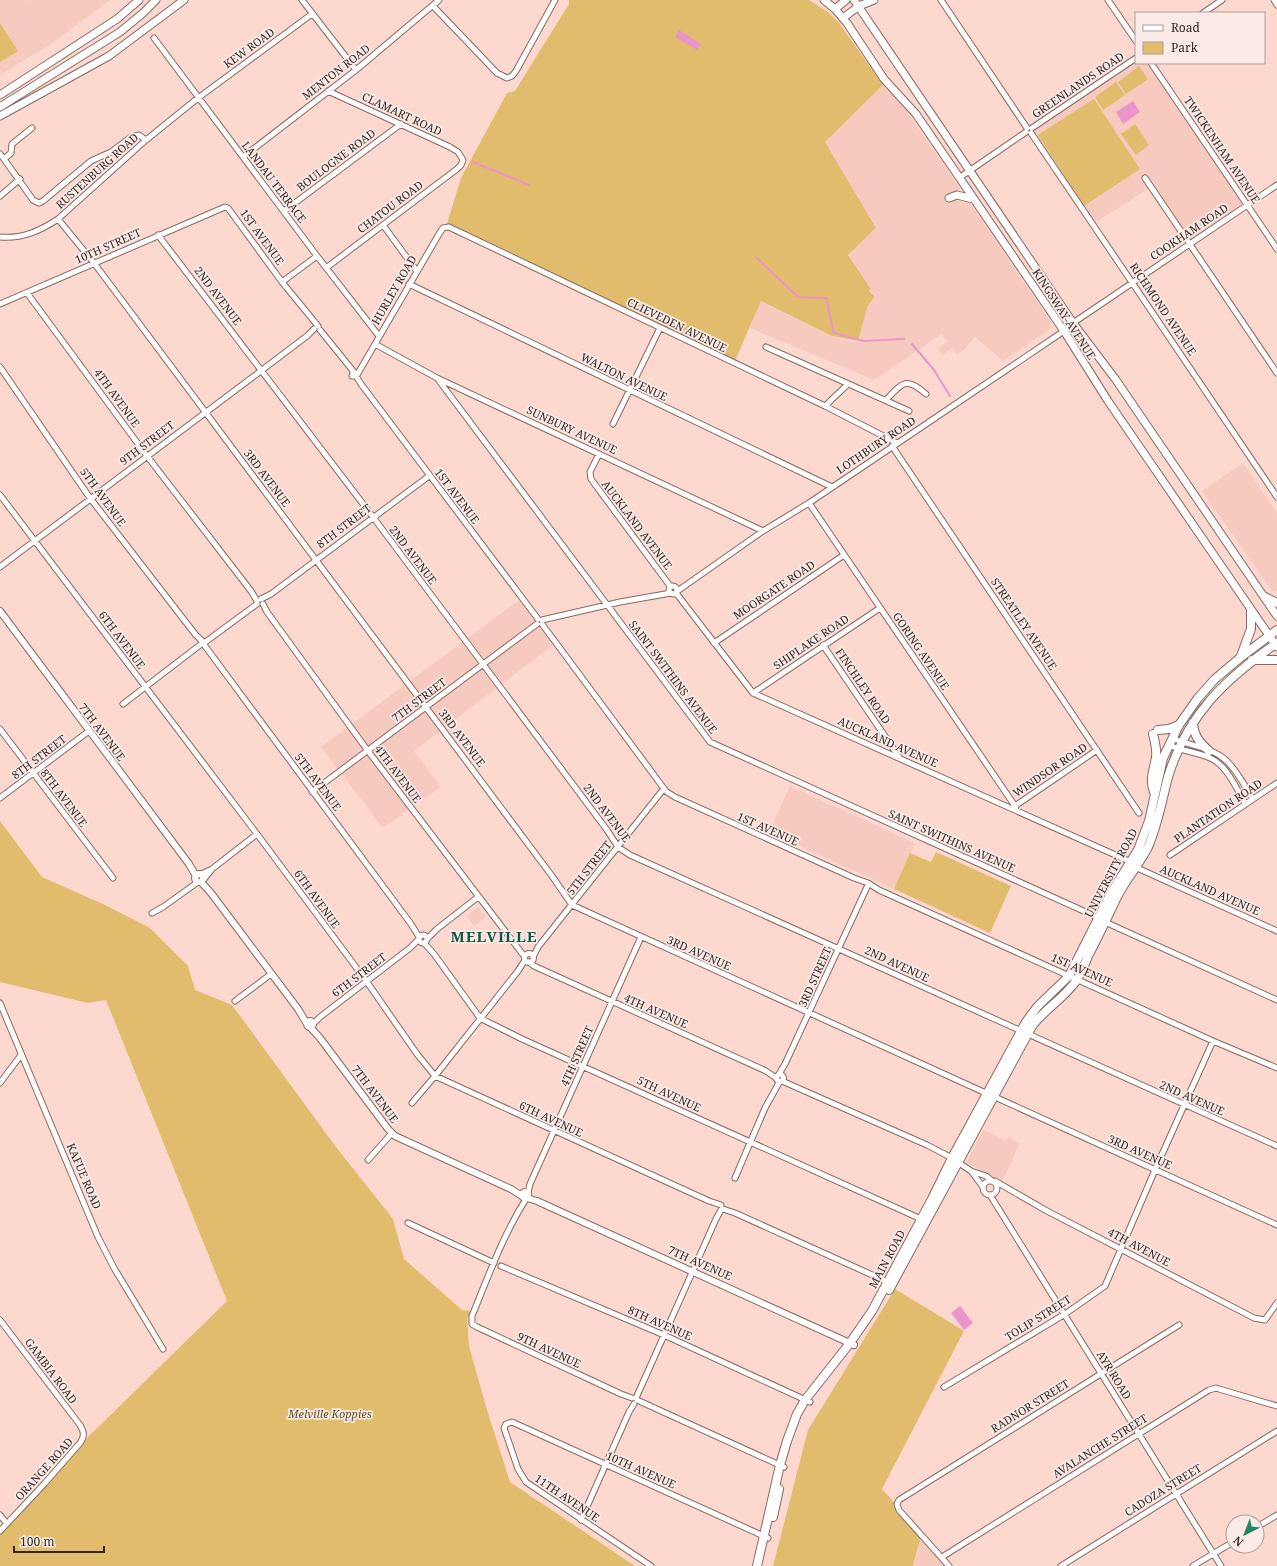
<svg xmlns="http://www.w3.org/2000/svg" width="1277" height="1566" viewBox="0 0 1277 1566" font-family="'Noto Serif',serif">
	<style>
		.built { fill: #f7cabf }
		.green { fill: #e0bc6c }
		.water { fill: #eb94ca }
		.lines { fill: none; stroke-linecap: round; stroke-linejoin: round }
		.stream { stroke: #eb94ca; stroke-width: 2 }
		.minor-casing { stroke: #886961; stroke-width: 7 }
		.tertiary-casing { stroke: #886961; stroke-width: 8 }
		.secondary-casing { stroke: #886961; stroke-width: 9 }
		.primary-casing { stroke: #886961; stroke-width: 10 }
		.minor { stroke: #fff; stroke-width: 5 }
		.tertiary { stroke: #fff; stroke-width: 6 }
		.secondary { stroke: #fff; stroke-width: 7 }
		.primary { stroke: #fff; stroke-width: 8 }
		.labels { text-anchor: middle; stroke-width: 3.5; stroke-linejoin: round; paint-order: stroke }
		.street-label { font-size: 11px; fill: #352824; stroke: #faebe7 }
		.park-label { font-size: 11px; font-style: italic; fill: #5c4b23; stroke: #faebe7 }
		.district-label { font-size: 15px; font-weight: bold; letter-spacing: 1px; fill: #10573e; stroke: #faebe7 }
	</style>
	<rect width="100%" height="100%" fill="#fdd8cf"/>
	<path class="built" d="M0,0h26v1l3,-1h81l-59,44 -51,31z
		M1136,58v5h15l97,143 -59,38 -38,-57 -58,37 -63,-90 2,-6z
		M883,85l21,22 147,215 -1,7 -47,32 -28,-24 -10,12 -8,5 -5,-6 -10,7 -4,-7 10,-7 -6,-7 -68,46 -124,-52 10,-27 71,35 27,7 10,-38 8,-8 -6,-6 1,-2 -22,-34 27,-27 -51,-86z
		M1243,463l34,50v79l-5,-1 -70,-100z
		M519,600l34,45 -139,106 27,36 -58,41 -62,-81z
		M790,786l125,57 -21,46 -125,-57z
		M478,907l8,10 -12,9 -7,-10z
		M983,1130l23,11 2,-4 12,6 -18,39 -33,-18 -2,-2z
		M923,1533l26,33h-35z"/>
	<path class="green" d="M569,0h240l19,12 11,11 44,62 -58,57 51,86 -28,27 23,34 -2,2 6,6 -7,8 -10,36 -26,-5 -71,-35 -27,62 -288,-136 15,-49 46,-85 8,-2 54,-87z
		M0,23l18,28 -18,11z
		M1139,66l9,13 -22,15 -8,-12z
		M1116,82l9,13 -22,15 -8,-13z
		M1094,99l46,70 -56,37 -46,-71z
		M1135,124l14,21 -13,10 -15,-21z
		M0,821l42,56 63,28 45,23 38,38 7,24 37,15 104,142 57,72 11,40 58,51 10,1 -5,8 2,27 18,64 23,72 125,84h-635v-33l85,-93 142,-139 -121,-301 -18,3 -88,-21z
		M936,852l75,34 -21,47 -96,-44 16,-36 21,9z
		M895,1289l69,42 -82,158 40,44 -9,33h-140l35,-136z"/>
	<path class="water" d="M679,30l22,14 -4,6 -22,-13z
		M1133,101l7,11 -17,12 -7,-12z
		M960,1306l13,17 -9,7 -13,-17z"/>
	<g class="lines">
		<path class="stream" d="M473,162l56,23
			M757,258l41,39 28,1 8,35 30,8 40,-2
			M912,344l22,26 16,26"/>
		<defs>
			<path id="minor" d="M302,0l54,70
				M941,0l86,128
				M1108,0l28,41
				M1274,0l3,5
				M433,6l64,67 10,5 5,-2 4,-5 39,-71
				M1203,13l19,-13
				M154,38l163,218 62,80
				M1151,63l126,186
				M32,128l-20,16 -1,9 -7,6 29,41 6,3 4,-2 48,-40 20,-9 20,-15 8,-2 7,5
				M1032,128l104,-70
				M1031,133l246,364
				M0,154l4,5
				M243,157l113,-87 83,-70
				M959,178l67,-46
				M1145,178l132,195
				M0,196l20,-17
				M284,211l117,-87
				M58,219l36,44 458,613 20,29 416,189
				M383,225l33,45
				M158,235l215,282 234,313 11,17 12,8 647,291
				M0,237c22,2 40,-6 58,-18l88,-79 52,-42 114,-84
				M326,268l131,-99 4,-4 2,-5 -5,-8 -8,-5 -122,-56
				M282,282l35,-26
				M409,284l423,203
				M27,293l120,163 104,135 6,10
				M0,304l225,-97 3,1 54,74 36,44
				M320,330l34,42
				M375,344l62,34 326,153
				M766,347l143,64
				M0,367l90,131 105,136 8,8
				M357,375l82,-141 4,-6 6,-1 376,179 72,37
				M356,376h-4l1,-4 3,1v3l5,8 177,235
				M437,378l273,364 389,176
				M886,400c16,-17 20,-24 40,-6
				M825,406l23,-22
				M613,424l47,-96
				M892,446l247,367
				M599,454l-9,18 1,7 79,107
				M0,495l257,339 110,148 50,72 18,22 274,125 12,4
				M809,503l206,303 1,4
				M0,567l262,-197 45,-34 7,-7
				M669 590a4 4 0 1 1 8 0a4 4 0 1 1-8 0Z
				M676,592l87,-61 46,-28 255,-172 9,-8 204,-138
				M676,593l77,100 378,169
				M261,599l10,-5 158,-118
				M263,604l4,8 101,139 156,205
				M542,620l78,-18 51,-9
				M542,624l123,166
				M204,643l53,-39
				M714,643l130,-88
				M823,645l76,112
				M205,646l206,278 8,13
				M753,693l127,-85
				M123,704l77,-59
				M0,729l113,149
				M1172,738c15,7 33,8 47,17 14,8 25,30 34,44
				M1169,745c13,6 28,7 41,13 17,7 26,30 35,45
				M312,792l225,-168
				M667,792l8,5 179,81 14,5 11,7 334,151 64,27
				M0,798l89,-67
				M1015,806l82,-56
				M1170,855l107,-72
				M1135,867l142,64
				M201,874l9,-4
				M204,879l8,-10 45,-35
				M152,913l11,-6 35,-25
				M1105,922l172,78
				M419 939a4 4 0 1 1 8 0a4 4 0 1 1-8 0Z
				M427,939l10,-10 41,-32
				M424,943l10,11 46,64 42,21 399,180
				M524.5 958a4.5 4.5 0 1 1 9 0a4.5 4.5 0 1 1-9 0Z
				M533,957l5,-10 124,-156
				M529,962l5,4 232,105 10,7
				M235,1001l36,-27
				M0,1003l98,234 16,31 49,81
				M313,1024l7,-7 90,-69 9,-9
				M779,1074l6,-10 82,-177
				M776.5 1078a3.5 3.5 0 1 1 7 0a3.5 3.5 0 1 1-7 0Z
				M782,1081l145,64 25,13 19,13 15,5 5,4
				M0,1083l21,-28
				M995,1097l282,128
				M412,1103l23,-27 83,-105 7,-11
				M368,1160l24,-27
				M971,1171l12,16
				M735,1178l30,-70 15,-27
				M983 1188a7 7 0 1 1 14 0a7 7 0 1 1-14 0Z
				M995,1181l52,30 207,107 11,2 12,-17
				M528,1193l2,-9 111,-247
				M990,1195l231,371
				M526,1199c-23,36 -38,78 -54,117v8l5,3 144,67 11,4
				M723,1209l12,4 155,70
				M408,1223l86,40
				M501,1266l163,69 146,67
				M0,1320l80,105c4,7 5,11 0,18l-35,40 -45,48
				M944,1387l121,-73 40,-28 50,-116 58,-129
				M636,1398l80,-179 5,-9
				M637,1400l147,67
				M0,1515l7,9
				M581,1520l48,-108 5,-8
				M1257,1527l20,-12
				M942,1557l267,-167 7,-2 3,1 58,17
				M651,1566l-125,-84 -8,-13 -14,-41 2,-4 6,-2 256,116
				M949,1566l-50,-56 -2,-6 2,-4 280,-175
				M1061,1566l216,-135
				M1193,1566l40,-24"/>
			<path id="tertiary" d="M0,611l189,253 7,12
				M195 878a4 4 0 1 1 8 0a4 4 0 1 1-8 0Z
				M201,882l10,11 87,116 9,15
				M307 1024a3 3 0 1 1 6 0a3 3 0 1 1-6 0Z
				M310,1027l10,11 68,91 7,7 116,53 11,7
				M522 1195a3 3 0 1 1 6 0a3 3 0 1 1-6 0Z
				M527,1198l10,3 317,144"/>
			<path id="secondary" d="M824,0l11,9 12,14 37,56 32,35 148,217 44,70 169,246
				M854,0l219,323 43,57 161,236
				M835,9l11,-9
				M843,18l16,-12 15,-6
				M0,95l117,-76 22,-19
				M0,107l120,-75 23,-19 13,-13
				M0,116l109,-60 75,-56
				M949,198l8,-3 16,4"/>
			<path id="primary" d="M1265,597l12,6
				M1241,656l10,-27v-18
				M1252,660h25
				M1193,723c1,13 6,19 16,28
				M1158,730l11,-1 10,-4
				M1153,734c2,8 4,15 3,23 -2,13 -7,22 -2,35
				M889,1290l143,-264c13,-17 32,-28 44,-45 5,-8 9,-17 12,-25 10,-19 19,-38 28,-57 9,-19 23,-34 32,-52 10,-23 14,-47 20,-70 19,-62 57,-98 109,-134
				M773,1517l6,-28
				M757,1566l23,-101 7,-24 10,-27 8,-14 45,-57 22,-32 60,-112 20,-41 74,-136 11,-15 32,-31 42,-83 27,-43 11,-29 14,-63 16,-33 19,-27 17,-19 26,-22 36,-27"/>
		</defs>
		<use href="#minor" class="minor-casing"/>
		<use href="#tertiary" class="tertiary-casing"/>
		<use href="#secondary" class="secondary-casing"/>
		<use href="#primary" class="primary-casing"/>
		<use href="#minor" class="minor"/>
		<use href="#tertiary" class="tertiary"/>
		<use href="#secondary" class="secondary"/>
		<use href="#primary" class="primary"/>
	</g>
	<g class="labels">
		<g class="street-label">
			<text transform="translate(249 48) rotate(-36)" y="4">KEW ROAD</text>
			<text transform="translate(336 72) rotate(-38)" y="4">MENTON ROAD</text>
			<text transform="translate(1078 85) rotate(-34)" y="4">GREENLANDS ROAD</text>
			<text transform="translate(402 114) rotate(25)" y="4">CLAMART ROAD</text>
			<text transform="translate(1222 150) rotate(56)" y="4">TWICKENHAM AVENUE</text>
			<text transform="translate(336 160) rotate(-37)" y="4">BOULOGNE ROAD</text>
			<text transform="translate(97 171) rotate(-42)" y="4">RUSTENBURG ROAD</text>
			<text transform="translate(274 182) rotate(53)" y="4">LANDAU TERRACE</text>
			<text transform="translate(390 207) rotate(-37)" y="4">CHATOU ROAD</text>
			<text transform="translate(1189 232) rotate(-34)" y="4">COOKHAM ROAD</text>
			<text transform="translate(262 237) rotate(54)" y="4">1ST AVENUE</text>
			<text transform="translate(108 246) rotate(-24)" y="4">10TH STREET</text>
			<text transform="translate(394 290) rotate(-60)" y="4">HURLEY ROAD</text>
			<text transform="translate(218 296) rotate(53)" y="4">2ND AVENUE</text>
			<text transform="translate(1163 309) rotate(56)" y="4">RICHMOND AVENUE</text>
			<text transform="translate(1064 314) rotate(57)" y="4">KINGSWAY AVENUE</text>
			<text transform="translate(677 325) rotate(26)" y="4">CLIEVEDEN AVENUE</text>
			<text transform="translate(624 377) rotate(26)" y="4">WALTON AVENUE</text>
			<text transform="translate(117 398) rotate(54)" y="4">4TH AVENUE</text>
			<text transform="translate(572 430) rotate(25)" y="4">SUNBURY AVENUE</text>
			<text transform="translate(147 443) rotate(-37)" y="4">9TH STREET</text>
			<text transform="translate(876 445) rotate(-34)" y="4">LOTHBURY ROAD</text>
			<text transform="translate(267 478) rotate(53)" y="4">3RD AVENUE</text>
			<text transform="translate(457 496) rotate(53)" y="4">1ST AVENUE</text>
			<text transform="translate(103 497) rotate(54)" y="4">5TH AVENUE</text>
			<text transform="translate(637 525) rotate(53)" y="4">AUCKLAND AVENUE</text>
			<text transform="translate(344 526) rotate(-37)" y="4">8TH STREET</text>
			<text transform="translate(413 555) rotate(53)" y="4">2ND AVENUE</text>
			<text transform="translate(774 590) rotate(-34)" y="4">MOORGATE ROAD</text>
			<text transform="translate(1024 624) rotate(56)" y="4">STREATLEY AVENUE</text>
			<text transform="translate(122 640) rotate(53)" y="4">6TH AVENUE</text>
			<text transform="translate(811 642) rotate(-34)" y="4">SHIPLAKE ROAD</text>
			<text transform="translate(921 651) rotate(56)" y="4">GORING AVENUE</text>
			<text transform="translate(673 677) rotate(53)" y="4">SAINT SWITHINS AVENUE</text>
			<text transform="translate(863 686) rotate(56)" y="4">FINCHLEY ROAD</text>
			<text transform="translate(419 700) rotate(-37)" y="4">7TH STREET</text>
			<text transform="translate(102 732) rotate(53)" y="4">7TH AVENUE</text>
			<text transform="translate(462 738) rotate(53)" y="4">3RD AVENUE</text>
			<text transform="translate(888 742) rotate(24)" y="4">AUCKLAND AVENUE</text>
			<text transform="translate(39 757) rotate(-37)" y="4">8TH STREET</text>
			<text transform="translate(1050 770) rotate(-34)" y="4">WINDSOR ROAD</text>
			<text transform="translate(398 774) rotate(53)" y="4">4TH AVENUE</text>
			<text transform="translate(318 782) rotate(53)" y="4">5TH AVENUE</text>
			<text transform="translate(64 798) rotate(53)" y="4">8TH AVENUE</text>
			<text transform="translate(1218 811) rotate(-34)" y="4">PLANTATION ROAD</text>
			<text transform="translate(607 813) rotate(53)" y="4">2ND AVENUE</text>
			<text transform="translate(768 829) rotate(24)" y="4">1ST AVENUE</text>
			<text transform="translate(952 841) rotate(24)" y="4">SAINT SWITHINS AVENUE</text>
			<text transform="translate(589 868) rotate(-52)" y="4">5TH STREET</text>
			<text transform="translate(1111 873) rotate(-62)" y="4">UNIVERSITY ROAD</text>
			<text transform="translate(1210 890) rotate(24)" y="4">AUCKLAND AVENUE</text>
			<text transform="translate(317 899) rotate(54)" y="4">6TH AVENUE</text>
			<text transform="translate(699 953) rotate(24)" y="4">3RD AVENUE</text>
			<text transform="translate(897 964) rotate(25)" y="4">2ND AVENUE</text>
			<text transform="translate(1082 970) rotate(24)" y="4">1ST AVENUE</text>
			<text transform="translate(359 975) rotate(-37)" y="4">6TH STREET</text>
			<text transform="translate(815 977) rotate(-66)" y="4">3RD STREET</text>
			<text transform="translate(656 1011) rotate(24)" y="4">4TH AVENUE</text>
			<text transform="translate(577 1056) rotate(-66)" y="4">4TH STREET</text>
			<text transform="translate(375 1094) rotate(53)" y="4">7TH AVENUE</text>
			<text transform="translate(669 1094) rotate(25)" y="4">5TH AVENUE</text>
			<text transform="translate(1192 1098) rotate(24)" y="4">2ND AVENUE</text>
			<text transform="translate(551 1119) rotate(25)" y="4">6TH AVENUE</text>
			<text transform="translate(1140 1152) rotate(24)" y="4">3RD AVENUE</text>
			<text transform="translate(84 1176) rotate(67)" y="4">KAFUE ROAD</text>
			<text transform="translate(1139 1247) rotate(28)" y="4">4TH AVENUE</text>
			<text transform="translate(887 1259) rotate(-62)" y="4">MAIN ROAD</text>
			<text transform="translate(700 1263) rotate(24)" y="4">7TH AVENUE</text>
			<text transform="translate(1038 1318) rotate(-32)" y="4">TOLIP STREET</text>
			<text transform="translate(660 1323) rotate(24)" y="4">8TH AVENUE</text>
			<text transform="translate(549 1350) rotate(25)" y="4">9TH AVENUE</text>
			<text transform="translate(51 1371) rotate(53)" y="4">GAMBIA ROAD</text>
			<text transform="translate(1114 1375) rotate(58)" y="4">AYR ROAD</text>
			<text transform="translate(1030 1406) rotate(-32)" y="4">RADNOR STREET</text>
			<text transform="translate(1100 1446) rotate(-32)" y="4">AVALANCHE STREET</text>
			<text transform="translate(44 1469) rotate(-48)" y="4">ORANGE ROAD</text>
			<text transform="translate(641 1470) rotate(24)" y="4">10TH AVENUE</text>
			<text transform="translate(1163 1490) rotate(-32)" y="4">CADOZA STREET</text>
			<text transform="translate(567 1498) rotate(34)" y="4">11TH AVENUE</text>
		</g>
		<g class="park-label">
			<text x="330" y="1418">Melville Koppies</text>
		</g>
		<g class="district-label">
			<text x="494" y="942">MELVILLE</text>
		</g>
	</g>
	<rect x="1135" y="12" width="130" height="52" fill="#faebe7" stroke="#ab9d99"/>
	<rect x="1143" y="25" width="20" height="6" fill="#ffffff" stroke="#ab9d99"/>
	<text x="1171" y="32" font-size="12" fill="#352824">Road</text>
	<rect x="1143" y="42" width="20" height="12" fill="#e0bc6c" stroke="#ab9d99"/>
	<text x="1171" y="52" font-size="12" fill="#352824">Park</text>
	<g transform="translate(1245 1534) rotate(222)"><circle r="19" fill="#faebe7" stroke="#ab9d99"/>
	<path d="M0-3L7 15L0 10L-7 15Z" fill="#1e8561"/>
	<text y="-6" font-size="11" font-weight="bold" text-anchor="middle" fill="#352824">N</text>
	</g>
	<path d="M14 1546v6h90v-6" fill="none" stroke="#352824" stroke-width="2"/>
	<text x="20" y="1546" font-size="12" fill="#352824" stroke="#faebe7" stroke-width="3" paint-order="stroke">100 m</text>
</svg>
